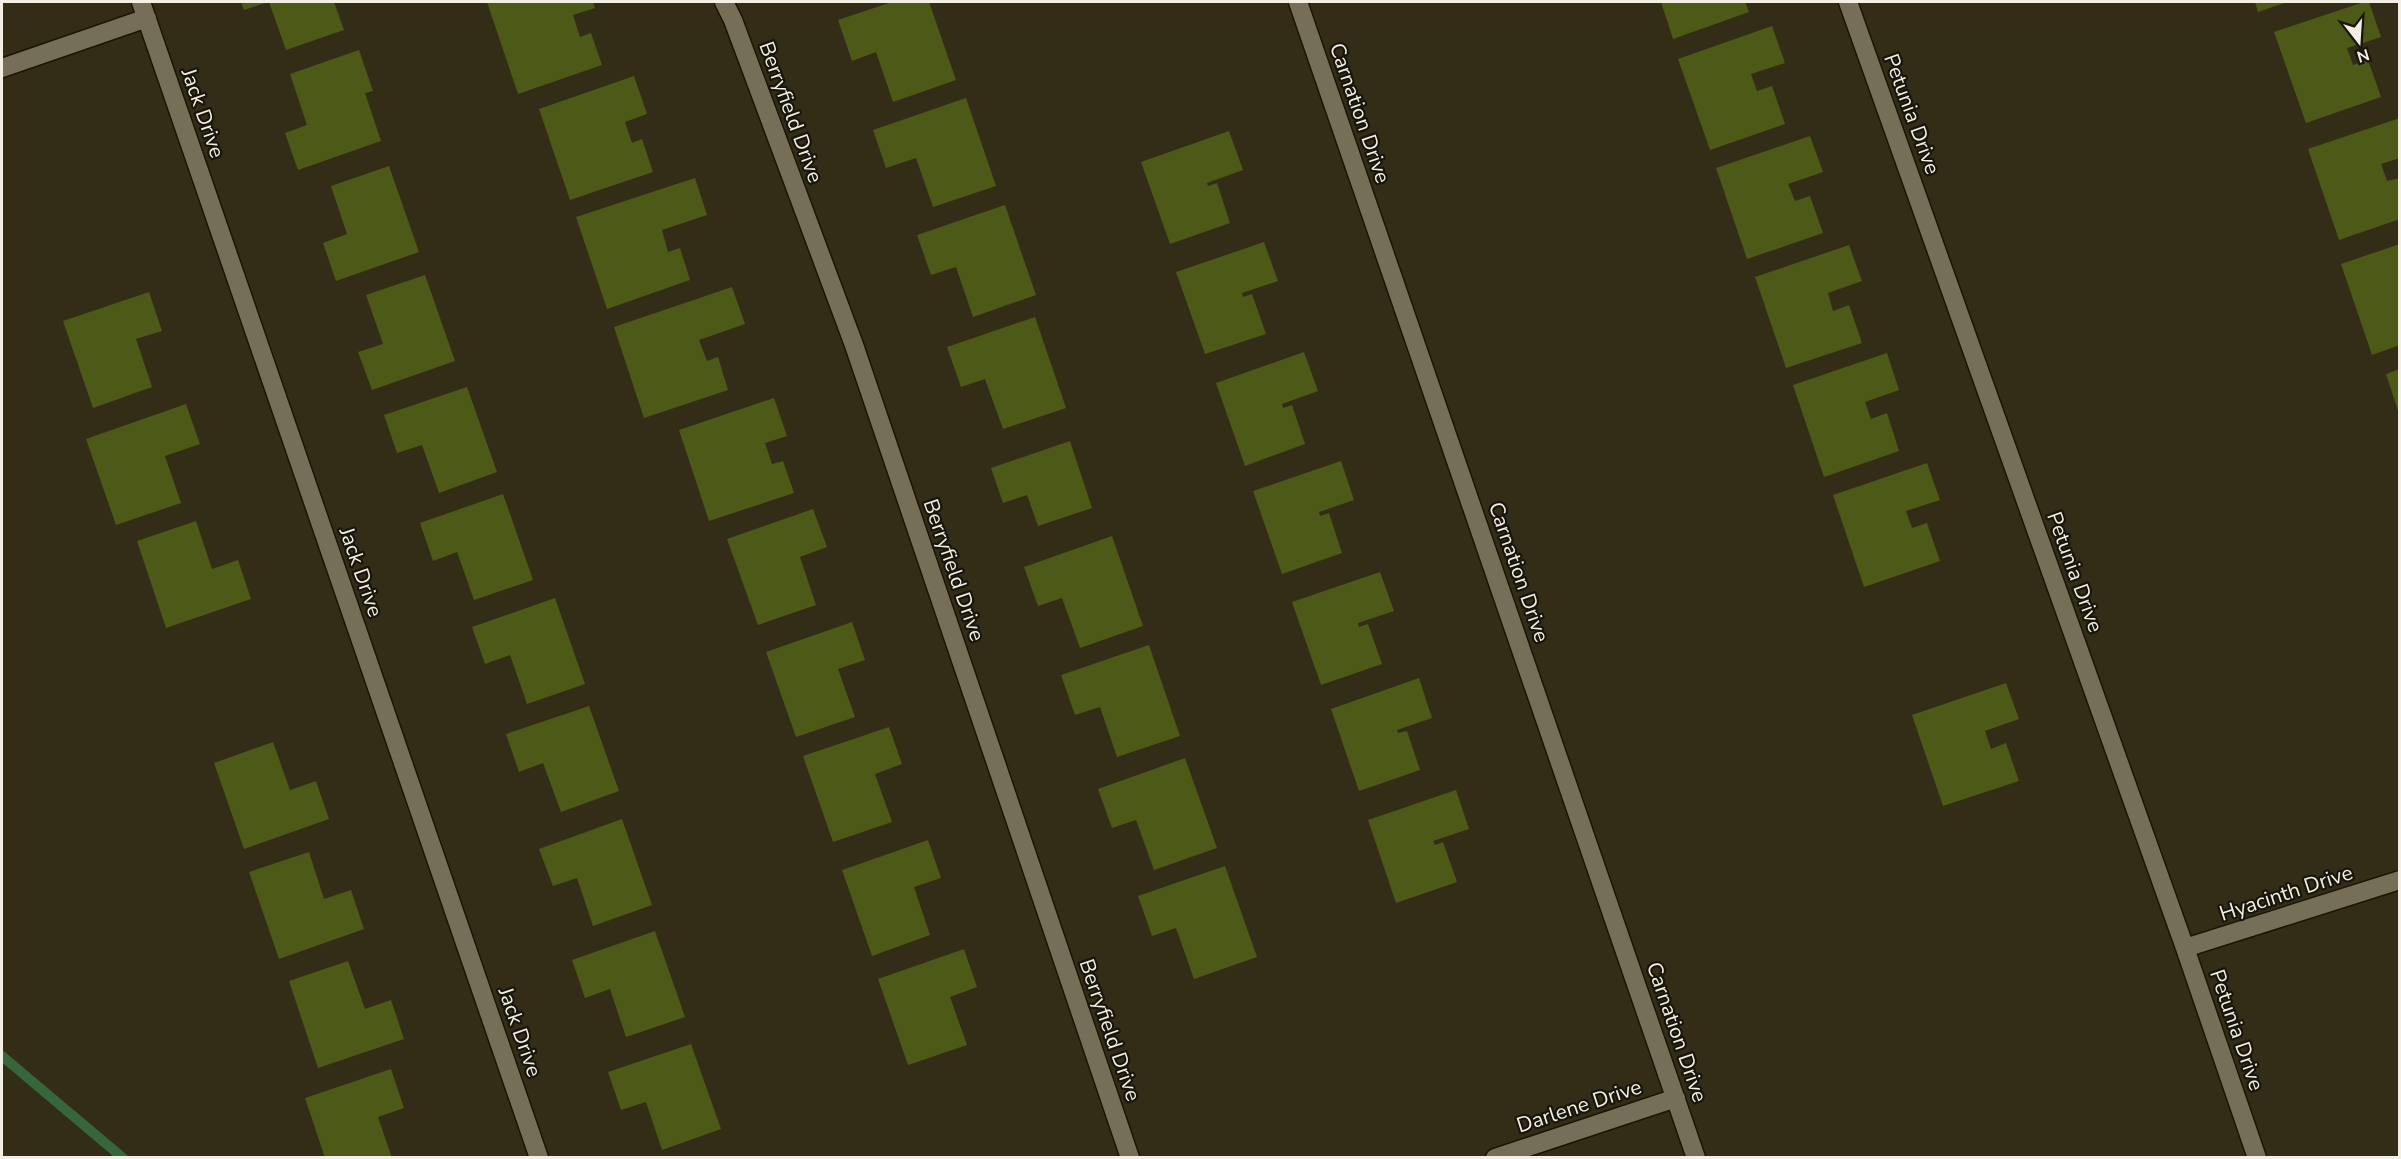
<svg xmlns="http://www.w3.org/2000/svg" width="2401" height="1159" viewBox="0 0 2401 1159" font-family="'Nunito Sans',sans-serif">
	<style>
		.lines { fill: none; stroke-linecap: round; stroke-linejoin: round }
		.stream { stroke: #35673a; stroke-width: 10 }
		.building { fill: #4d5917 }
		.street-casing { stroke: #1b1502; stroke-width: 21 }
		.street { stroke: #766f58; stroke-width: 18 }
		.labels { text-anchor: middle; stroke-width: 4.5; stroke-linejoin: round; paint-order: stroke }
		.street-label { font-size: 21px; fill: #f3efe2; stroke: #18150c }
	</style>
	<rect width="100%" height="100%" fill="#332d18"/>
	<g class="lines">
		<path class="stream" d="M2,1056l121,102"/>
	</g>
	<path class="building" d="M241,2h27l-24,8z
		M269,2h65l10,28 -58,20z
		M487,2h106l2,6 -22,7 7,22 11,-4 11,32 -84,29z
		M892,2h37l27,78 -63,22 -17,-50 -24,9 -14,-41z
		M1661,2h84l4,10 -76,27z
		M2255,2h32l-29,10z
		M2364,2h5l12,35 -34,11 6,17 15,-5 13,37 -75,26 -32,-91z
		M1772,26l13,37 -34,11 6,17 15,-5 13,38 -75,26 -32,-91z
		M359,50l14,41 -8,2 16,48 -83,29 -13,-37 22,-8 -17,-51z
		M634,76l13,38 -22,8 7,21 10,-4 11,33 -83,28 -31,-91z
		M966,98l30,88 -63,21 -17,-49 -30,10 -13,-38z
		M2400,118v40l-19,6 6,17 13,-3v41l-61,21 -31,-91z
		M1229,131l14,39 -36,13 1,3 9,-3 13,40 -60,21 -29,-82z
		M1810,136l13,36 -35,12 7,17 15,-5 13,37 -76,26 -31,-91z
		M389,166l30,86 -83,29 -13,-38 24,-9 -16,-48z
		M695,178l12,37 -45,15 6,22 12,-4 10,32 -83,29 -31,-92z
		M1005,205l31,90 -63,22 -17,-50 -25,8 -14,-40z
		M1264,242l14,39 -36,12 1,4 9,-3 14,40 -61,20 -29,-82z
		M2400,244v101l-28,10 -31,-91z
		M1849,245l13,36 -34,12 5,18 16,-6 13,38 -76,25 -31,-91z
		M425,275l30,86 -83,29 -14,-38 25,-8 -17,-49z
		M732,287l13,37 -46,16 8,21 11,-4 10,33 -84,28 -30,-91z
		M149,292l13,39 -26,8 16,48 -59,21 -30,-87z
		M1035,317l31,91 -63,21 -18,-50 -24,8 -14,-40z
		M1304,352l14,39 -36,13 1,4 9,-3 13,39 -60,22 -29,-83z
		M1887,353l12,37 -34,12 6,17 16,-6 12,38 -75,26 -31,-92z
		M2400,369v45h-1l-13,-40z
		M467,387l30,85 -58,21 -17,-48 -25,8 -13,-38z
		M774,398l13,38 -22,7 7,21 11,-3 11,32 -85,28 -30,-91z
		M186,404l14,40 -35,12 16,47 -65,22 -30,-86z
		M1070,441l22,67 -54,18 -11,-31 -24,8 -12,-35z
		M1341,461l13,39 -35,12 1,4 9,-3 13,40 -60,21 -29,-83z
		M1927,463l13,37 -34,11 6,17 15,-5 13,38 -76,26 -31,-92z
		M503,494l30,86 -59,20 -17,-48 -24,9 -13,-38z
		M813,509l14,38 -27,10 16,48 -58,20 -31,-86z
		M196,521l16,48 26,-9 13,39 -85,29 -29,-87z
		M1112,536l31,90 -63,22 -18,-50 -24,8 -14,-39z
		M1380,572l14,39 -36,12 1,4 9,-3 14,40 -61,21 -29,-83z
		M555,598l30,86 -58,20 -17,-49 -25,9 -13,-37z
		M852,622l13,38 -27,9 17,48 -59,20 -30,-85z
		M1149,645l31,91 -63,21 -17,-50 -25,8 -14,-40z
		M1419,678l13,40 -35,12 1,3 9,-2 13,39 -61,21 -28,-82z
		M2006,683l13,36 -34,12 6,18 15,-6 13,38 -76,25 -31,-91z
		M589,706l30,85 -58,21 -18,-49 -24,9 -13,-38z
		M889,727l13,37 -27,10 17,48 -59,20 -30,-86z
		M273,742l17,48 26,-9 13,38 -85,30 -30,-86z
		M1185,758l32,90 -63,22 -18,-50 -24,8 -14,-39z
		M1456,790l13,39 -36,12 2,4 8,-3 14,40 -61,21 -28,-83z
		M622,819l30,86 -59,21 -16,-48 -24,8 -14,-37z
		M928,840l13,38 -27,9 16,48 -58,21 -30,-86z
		M309,852l15,47 27,-9 13,39 -85,30 -30,-87z
		M1225,866l32,91 -63,22 -18,-51 -24,8 -14,-40z
		M655,931l30,86 -59,20 -16,-48 -25,9 -13,-38z
		M964,949l13,38 -27,10 17,48 -59,20 -30,-86z
		M348,961l17,48 26,-9 13,39 -86,29 -29,-87z
		M691,1044l30,85 -59,21 -16,-48 -25,8 -13,-38z
		M391,1069l13,39 -26,9 14,41h-67l-20,-60z"/>
	<g class="lines">
		<defs>
			<path id="street" d="M141,2l398,1156
				M724,2l9,18 121,325 276,813
				M1298,2l398,1156
				M1848,2l337,946 72,210
				M2,68l145,-50
				M2185,948l215,-68
				M1495,1158l181,-60"/>
		</defs>
		<use href="#street" class="street-casing"/>
		<use href="#street" class="street"/>
	</g>
	<g class="labels">
		<g class="street-label">
			<text transform="translate(791 112) rotate(70)" y="7">Berryfield Drive</text>
			<text transform="translate(203 113) rotate(71)" y="7">Jack Drive</text>
			<text transform="translate(1360 113) rotate(71)" y="7">Carnation Drive</text>
			<text transform="translate(1912 114) rotate(70)" y="7">Petunia Drive</text>
			<text transform="translate(954 570) rotate(71)" y="7">Berryfield Drive</text>
			<text transform="translate(361 572) rotate(71)" y="7">Jack Drive</text>
			<text transform="translate(1519 572) rotate(71)" y="7">Carnation Drive</text>
			<text transform="translate(2075 572) rotate(70)" y="7">Petunia Drive</text>
			<text transform="translate(2286 893) rotate(-18)" y="7">Hyacinth Drive</text>
			<text transform="translate(1110 1030) rotate(71)" y="7">Berryfield Drive</text>
			<text transform="translate(2237 1030) rotate(71)" y="7">Petunia Drive</text>
			<text transform="translate(520 1032) rotate(71)" y="7">Jack Drive</text>
			<text transform="translate(1677 1032) rotate(71)" y="7">Carnation Drive</text>
			<text transform="translate(1579 1106) rotate(-18)" y="7">Darlene Drive</text>
		</g>
	</g>
	<rect width="2401" height="1159" fill="none" stroke="#f3efe2" stroke-width="6"/>
	<g transform="translate(2359 42) rotate(163)" stroke="#18150c" stroke-width="4.5" paint-order="stroke">
	<path d="M0-4.5L10 22L0 15L-10 22Z" fill="#f3efe2"/>
	<text y="-9" font-size="16" font-weight="bold" text-anchor="middle" fill="#f3efe2">N</text>
	</g>
</svg>
